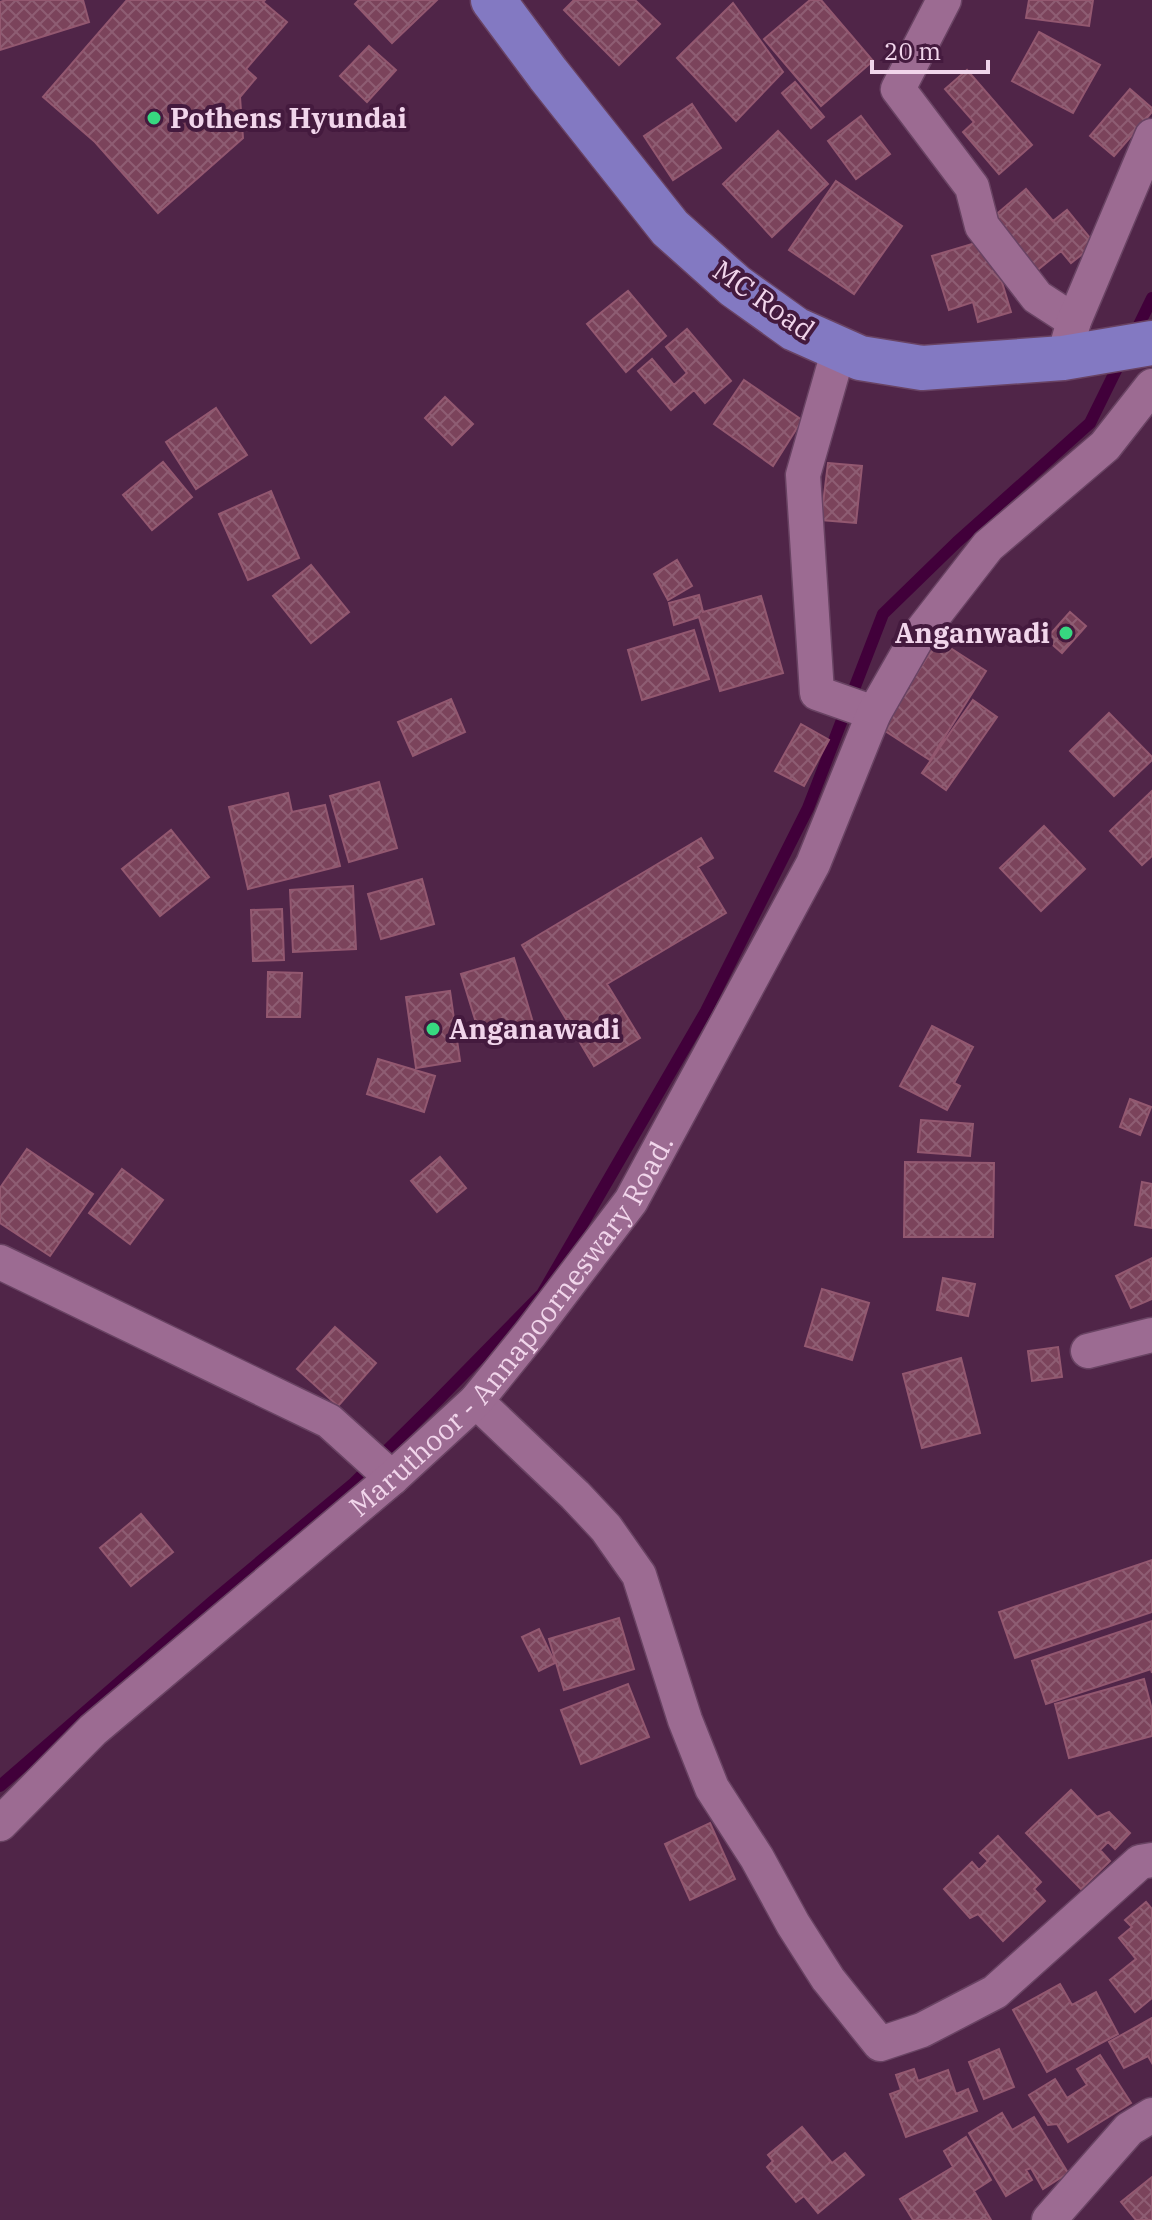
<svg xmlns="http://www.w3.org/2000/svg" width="1152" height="2220" viewBox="0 0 1152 2220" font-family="'IBM Plex Serif',serif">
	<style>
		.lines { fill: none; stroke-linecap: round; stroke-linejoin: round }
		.stream { stroke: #41003a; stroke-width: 12 }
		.building { fill: url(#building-cross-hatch); stroke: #935870; stroke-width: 2 }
		.minor-casing { stroke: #694363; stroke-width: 37 }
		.primary-casing { stroke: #694363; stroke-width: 47 }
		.minor { stroke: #9c6b92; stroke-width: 34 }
		.primary { stroke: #8379c2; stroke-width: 44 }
		.poi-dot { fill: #37d880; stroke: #441a3e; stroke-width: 3 }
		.labels { text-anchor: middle; stroke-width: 8; stroke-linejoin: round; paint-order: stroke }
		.poi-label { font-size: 28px; font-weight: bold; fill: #f1d5eb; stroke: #441a3e; text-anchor: start }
		.street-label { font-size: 28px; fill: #f1d5eb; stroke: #441a3e }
	</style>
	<defs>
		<pattern id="building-cross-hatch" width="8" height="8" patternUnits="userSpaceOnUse" patternTransform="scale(2)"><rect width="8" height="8" fill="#7b435b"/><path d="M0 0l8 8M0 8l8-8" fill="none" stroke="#8e5d73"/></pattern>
	</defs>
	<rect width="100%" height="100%" fill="#502548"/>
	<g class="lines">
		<path class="stream" d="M1134,335l18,-37
			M0,1786l213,-185 141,-118 83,-82 105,-107 164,-283 102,-203 75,-194 74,-72 133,-119 32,-65"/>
	</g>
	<path class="building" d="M6,0h77l6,22 -89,28v-48z
		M127,0h138l-2,2 24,20 -41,47 10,9 -16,19 3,41 -85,75 -63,-71 -52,-45z
		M359,0h78l-45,43 -37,-39z
		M574,0h61l25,24 -41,41 -55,-55z
		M810,0h11l52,61 -52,45 -57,-67z
		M1029,0h64l-4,26 -63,-8z
		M733,3l50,69 -47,49 -59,-63z
		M1039,32l61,33 -27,48 -61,-32z
		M369,46l27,24 -29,32 -27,-26z
		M967,70l65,75 -33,29 -36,-42 11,-10 -29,-33z
		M795,82l29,35 -13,11 -29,-35z
		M1130,89l22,19v4l-38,44 -24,-20z
		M692,104l29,44 -48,32 -29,-44z
		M861,116l29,38 -34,25 -28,-38z
		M778,131l50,53 -56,53 -49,-53z
		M836,181l66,45 -48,68 -65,-44z
		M1026,189l27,32 14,-11 28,34 -24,19 -10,-12 -31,25 -44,-53z
		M989,239l22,73 -33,10 -5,-20 -24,8 -17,-54z
		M628,291l38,45 -40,36 -39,-48z
		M687,329l44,52 -26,22 -11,-13 -23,20 -33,-39 14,-12 22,26 13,-12 -21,-26z
		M744,380l58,40 -29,46 -59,-42z
		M445,397l28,27 -21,21 -27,-27z
		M216,408l31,47 -51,34 -30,-47z
		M163,462l29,35 -40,33 -29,-35z
		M828,463l34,3 -6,57 -35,-3z
		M271,491l28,67 -51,22 -29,-66z
		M677,560l15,26 -24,14 -14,-26z
		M311,565l38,47 -38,31 -38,-47z
		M699,595l4,17 58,-16 22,77 -63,18 -21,-74 -25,8 -5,-22z
		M1070,612l16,14 -24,27 -16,-14z
		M694,630l15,49 -67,21 -14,-50z
		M938,640l48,31 -56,89 -48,-31z
		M451,699l14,33 -52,24 -15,-34z
		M973,700l24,17 -51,73 -24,-17z
		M1109,713l43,44v3l-38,36 -44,-45z
		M801,724l28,16 -25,46 -29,-15z
		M379,782l18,66 -48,14 -19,-66z
		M1152,791v65l-10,9 -32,-34z
		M288,793l4,19 33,-7 15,61 -92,23 -19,-82z
		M1044,826l41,43 -44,42 -41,-43z
		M171,830l38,47 -49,39 -38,-47z
		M701,838l12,20 -15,9 28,46 -119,71 33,54 -46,28 -72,-121z
		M422,879l12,45 -53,15 -13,-45z
		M353,886l3,63 -63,3 -3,-62z
		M282,909l2,51 -31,1 -2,-51z
		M514,958l20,68 -52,16 -21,-68z
		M268,972l34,1 -2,44h-33z
		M450,991l10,70 -44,7 -10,-71z
		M932,1026l41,21 -19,36 6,3 -13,24 -47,-24z
		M378,1059l57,17 -11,36 -57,-18z
		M1130,1099l21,8 -11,28 -20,-8z
		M921,1120l52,4 -3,32 -52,-4z
		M27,1149l66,45 -43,62 -50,-33v-35z
		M440,1157l26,31 -29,24 -26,-31z
		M905,1162l89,1 -1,74h-89z
		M122,1169l41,31 -33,44 -41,-31z
		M1142,1182l10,2v44l-17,-3z
		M1152,1258v41l-21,9 -15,-32z
		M943,1278l32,6 -7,32 -31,-6z
		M822,1289l47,14 -17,57 -47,-14z
		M335,1327l41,36 -38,43 -41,-37z
		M1058,1347l4,30 -30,4 -4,-30z
		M961,1358l19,75 -58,15 -19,-74z
		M141,1514l32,38 -42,34 -31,-38z
		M1152,1560v52l-137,46 -16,-46z
		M619,1618l15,51 -70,21 -15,-51z
		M1152,1621v52l-1,-4 -105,35 -14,-43z
		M539,1629l16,34 -16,8 -17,-34z
		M1144,1679l8,31v26l-83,22 -14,-54z
		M628,1684l21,53 -68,27 -20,-54z
		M1071,1790l26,27 12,-5 21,21 -15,16 -7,-7 -8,8 10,11 -29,28 -55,-56z
		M710,1823l25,56 -45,21 -25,-56z
		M998,1836l43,46 -7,7 11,12 -42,40 -25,-27 -8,4 -26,-29 28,-27 7,8 9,-9 -8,-8z
		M1146,1902l6,7v89l-17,14 -25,-32 26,-21 -17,-21 13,-11 -7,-7z
		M1060,1984l12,21 24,-13 22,42 -71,38 -34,-62z
		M1152,2018v45l-4,-7 -24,12 -15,-26z
		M999,2049l15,38 -30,12 -15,-37z
		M1100,2055l31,48 -63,39 -11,-18 -9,1 -19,-30 26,-16 12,19 20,-13 -10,-16z
		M914,2069l4,12 30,-11 8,24 12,-5 9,22 -71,26 -16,-43 11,-4 -5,-15z
		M1002,2113l10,17 22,-13 34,56 -25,16 -12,-21 -5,2 6,10 -26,16 -37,-63z
		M802,2127l30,36 13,-10 19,22 -46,38 -14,-17 -8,6 -29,-35 6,-6 -5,-6z
		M966,2137l25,43 -17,11 17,29h-78l-13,-21 53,-32 -9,-16z
		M1152,2177v43h-16l-15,-18z"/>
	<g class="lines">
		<defs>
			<g id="minor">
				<path d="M944,0l-46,89 74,98 10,39 55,71 37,24"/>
				<path d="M1068,342l6,-21 78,-185"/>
				<path d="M839,349l-36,126 14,218 57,20"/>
				<path d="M0,1262l329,159 63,57"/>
				<path d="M1088,1351l64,-16"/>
				<path d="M476,1401l99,94 31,33 33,47 46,145 27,68 45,70 36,66 35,55 52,65 42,-14 73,-38 145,-130 12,-2"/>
				<path id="s1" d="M0,1824l93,-94 299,-252 84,-77 55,-68 100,-132 182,-337 61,-151 44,-77 70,-90 117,-100 47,-60"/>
				<path d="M1049,2220l80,-91 23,-14"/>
			</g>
			<path id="primary" d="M493,0l55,74 122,154 65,58 60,43 65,29 62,10 141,-10 89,-15"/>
		</defs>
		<use href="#minor" class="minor-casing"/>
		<use href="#primary" class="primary-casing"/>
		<use href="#minor" class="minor"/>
		<use href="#primary" class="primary"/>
	</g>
	<g class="poi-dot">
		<circle cx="154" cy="118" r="8"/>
		<circle cx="1066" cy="633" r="8"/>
		<circle cx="433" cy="1029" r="8"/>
	</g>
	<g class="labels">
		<g class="poi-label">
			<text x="170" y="128">Pothens Hyundai</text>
			<text x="1050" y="643" text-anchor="end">Anganwadi</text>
			<text x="449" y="1039">Anganawadi</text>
		</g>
		<g class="street-label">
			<text transform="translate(764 300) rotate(35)" y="10">MC Road</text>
			<text dy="10" stroke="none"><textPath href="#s1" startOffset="718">Maruthoor - Annapoorneswary Road.</textPath></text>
		</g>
	</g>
	<path d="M872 60v12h116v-12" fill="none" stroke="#f1d5eb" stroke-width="4"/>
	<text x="884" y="60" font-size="24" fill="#f1d5eb" stroke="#441a3e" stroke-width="6" paint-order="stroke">20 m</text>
</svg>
